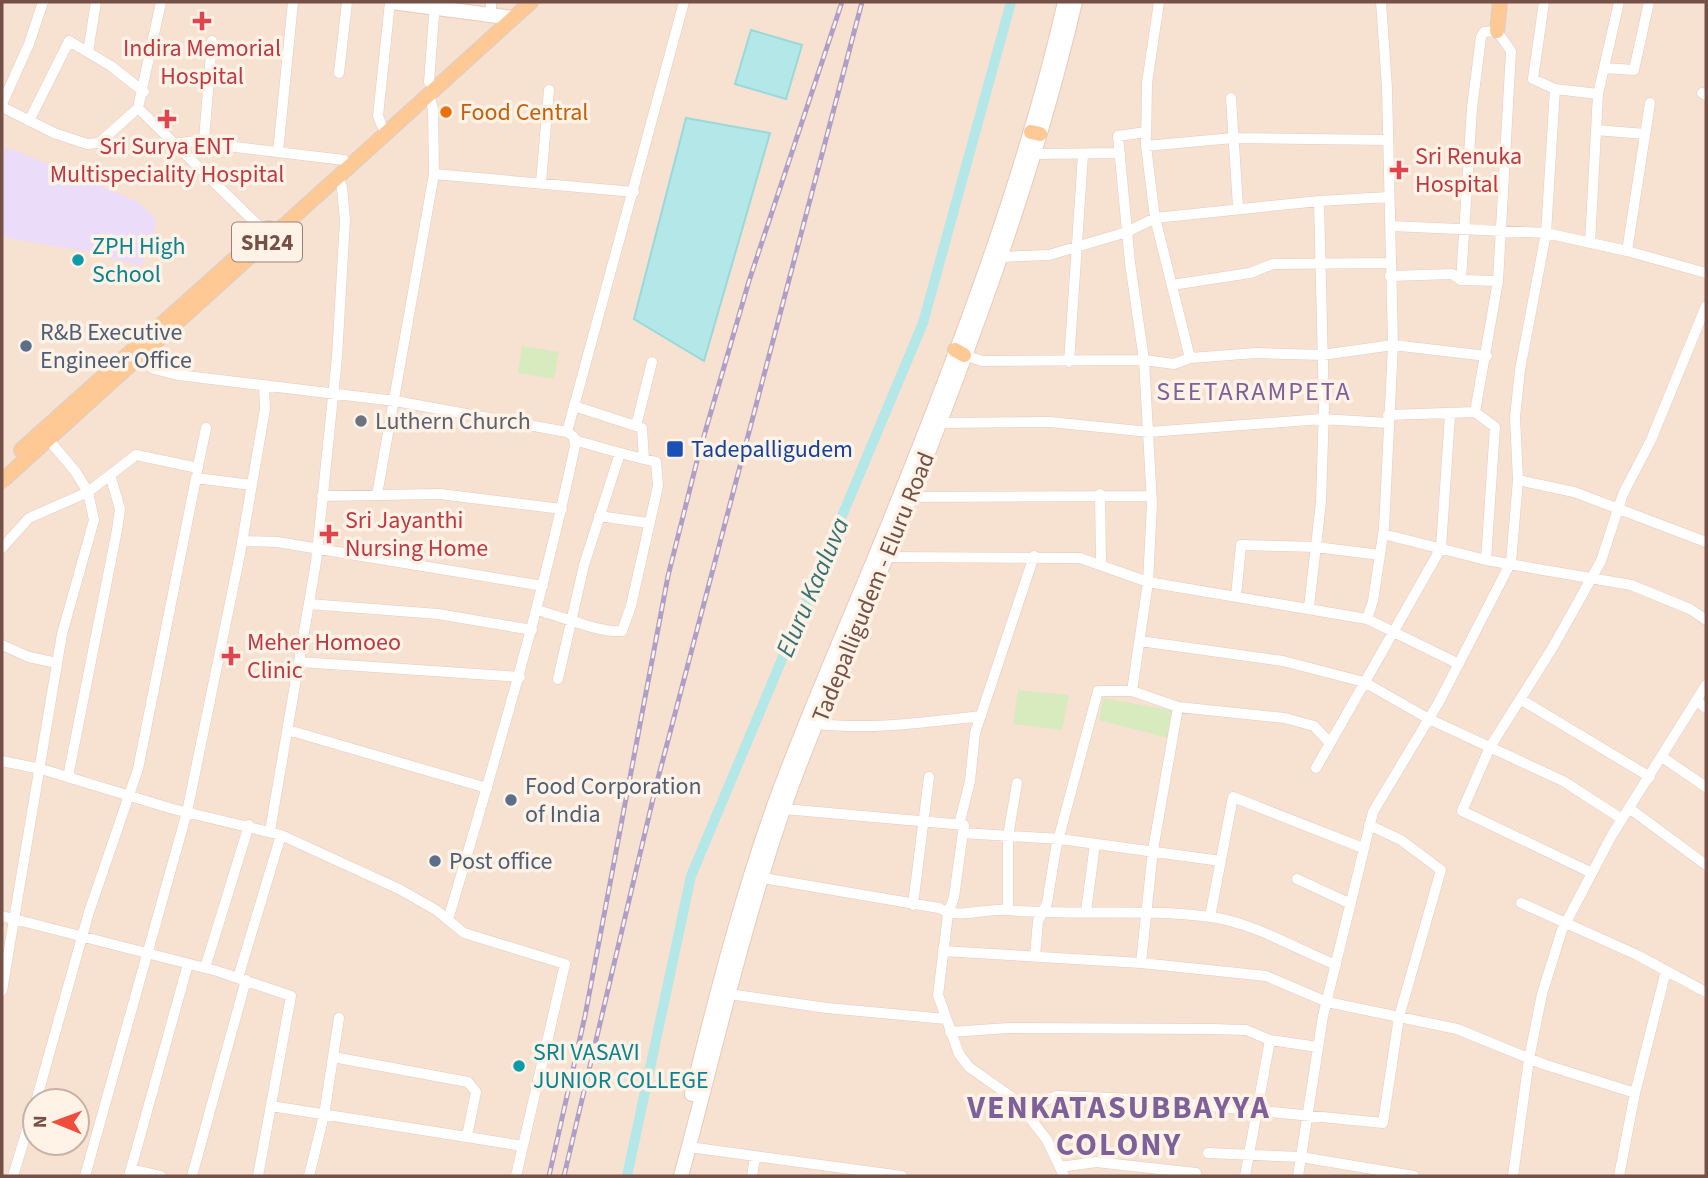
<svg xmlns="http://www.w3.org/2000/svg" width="1708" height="1178" viewBox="0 0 1708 1178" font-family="'Source Sans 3',sans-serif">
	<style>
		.residential { fill: #f7e1d1; fill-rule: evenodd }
		.education { fill: #ebddf9 }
		.green { fill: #d7ebbe }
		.water { fill: #b4e7e8; stroke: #99d9da; stroke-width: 2 }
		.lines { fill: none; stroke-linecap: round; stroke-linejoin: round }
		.canal { stroke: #b4e7e8; stroke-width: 10 }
		.street-casing { stroke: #e4cbbf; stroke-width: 11 }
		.secondary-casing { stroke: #e9cabb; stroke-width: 16 }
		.primary-casing { stroke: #d8cecb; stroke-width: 16 }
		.street { stroke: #fff; stroke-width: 10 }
		.secondary { stroke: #fff; stroke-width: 14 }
		.primary { stroke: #ffc995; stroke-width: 14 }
		.rail-casing { stroke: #af9fc7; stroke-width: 5 }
		.rail { stroke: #fff2e7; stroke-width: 2.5; stroke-dasharray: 8; stroke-linecap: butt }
		.health-dot { fill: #e0444e; stroke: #fff2e7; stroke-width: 2.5 }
		.food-dot { fill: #e8710a; stroke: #fff2e7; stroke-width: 2.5 }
		.culture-dot { fill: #0f9aa8; stroke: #fff2e7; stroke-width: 2.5 }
		.service-dot { fill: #5c6f8a; stroke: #fff2e7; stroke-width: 2.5 }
		.worship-dot { fill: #6b7280; stroke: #fff2e7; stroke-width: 2.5 }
		.transit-dot { fill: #1a4fb4; stroke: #fff2e7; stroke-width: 2.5 }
		.labels { text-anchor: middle; stroke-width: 7; stroke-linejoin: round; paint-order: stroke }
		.shield { fill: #fff2e7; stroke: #9e8176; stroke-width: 2 }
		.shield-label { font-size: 23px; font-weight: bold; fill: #755046 }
		.health-label { font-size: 24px; fill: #be3a42; stroke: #fff2e7; text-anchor: start }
		.food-label { font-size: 24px; fill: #c56008; stroke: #fff2e7; text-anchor: start }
		.culture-label { font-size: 24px; fill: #0d838f; stroke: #fff2e7; text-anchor: start }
		.service-label { font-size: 24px; fill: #4e5e75; stroke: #fff2e7; text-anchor: start }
		.worship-label { font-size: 24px; fill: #5b616d; stroke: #fff2e7; text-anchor: start }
		.transit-label { font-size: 24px; fill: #164399; stroke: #fff2e7; text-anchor: start }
		.street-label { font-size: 24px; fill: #755046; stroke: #fff2e7 }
		.neighbourhood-label { font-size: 26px; letter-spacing: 2px; fill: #7f6199; stroke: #fff2e7 }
		.water-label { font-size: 26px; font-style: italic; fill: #377375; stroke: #fff2e7 }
		.district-label { font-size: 32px; font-weight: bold; letter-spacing: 2px; fill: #7f6199; stroke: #fff2e7 }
	</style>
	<rect width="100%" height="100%" fill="#fdeee0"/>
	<path class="residential" d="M2,2h1704v1174h-1704zM35,1101h42v42h-42z"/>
	<path class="education" d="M7,147l131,55 18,17 -3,21 -12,26 -57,-15 -82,-14v-81z"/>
	<path class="green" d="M522,346l37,6 -5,27 -36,-6z
		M1018,690l51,5 -7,35 -49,-6z
		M1103,698l70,13 -5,27 -69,-18z"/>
	<path class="water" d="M751,30l51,15 -16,54 -51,-15z
		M686,118l84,15 -66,228 -70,-42z"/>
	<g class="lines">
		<path class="canal" d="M627,1176l64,-300 232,-553 88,-321"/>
		<defs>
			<path id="street" d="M1159,2l-12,81 -1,63 9,72 35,140
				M1544,2l-11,77 22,10 43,5
				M491,13v-11
				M88,52l8,-50
				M1604,68l30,2 15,-68
				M339,73l8,-71
				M429,82l6,-80
				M1702,93l4,2
				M1231,98l7,109
				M2,104l27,-60 14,-42
				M2,107l52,26 33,11 12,-1 39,-35 23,-106
				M138,108l130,127
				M29,121l40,-80 42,25 33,26
				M382,126l-4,-10 12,-114
				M1596,130l49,4
				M204,140l8,-99
				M172,144l32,-4 23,6 117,14
				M1146,146l87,-8 155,2
				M278,152l15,-150
				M1034,154l86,-1
				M434,174l200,18
				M541,182l8,-92
				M1391,226l155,7 81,18 23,-148
				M1590,243l8,-149 21,-92
				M1627,251l79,22
				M999,257l50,-2 78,-23 28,-14 164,-17
				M1390,276l62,-2 9,6 37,1
				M1461,280l11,-172 9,-71 3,-5 13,-1 14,20 -13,230 -23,131
				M1172,285l78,-12 23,-9 117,-1
				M964,355l18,6 162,-1 30,4 16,-6 66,-5 66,2 71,-10 94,11
				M133,356l21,13 24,6 217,26 172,31 7,5 1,9c-34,161 -81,317 -127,474
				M1069,362l14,-207
				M574,406l68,22 2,31
				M1388,415l87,-3 20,15 -9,133
				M939,423l111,-1 99,10 173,-13 66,4
				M636,426l16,-64
				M567,432l117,-430
				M574,440l46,13
				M197,471l9,-43
				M1518,480l56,12 132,50
				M1100,494l1,70
				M377,495l57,-321 -1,-65 -4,-15
				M322,496l118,-2 122,15
				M910,497l241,-1
				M599,516l49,7
				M1383,534l103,26 145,25 59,24 16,11
				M242,541l35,1 266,44
				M2,548l27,-30 59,-26 48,-37 62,13
				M886,557l194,1 68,24 219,37 92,45
				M1236,596l5,-51 75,2 64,8
				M309,604l129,10 94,16
				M1309,607l12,-105 3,-95 -5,-206 70,-4
				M537,610c23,6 62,23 85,21l9,-25 27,-120 -2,-24 -36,-9 -36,112 -26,114
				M1367,619l6,-18 11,-73 9,-183 -6,-257 -6,-86
				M1140,641l143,20 81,21 65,37 134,62 59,38
				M2,645l27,12 28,6
				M300,662l220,15
				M1132,691l16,-109 4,-78 -8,-144 -14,-97 -12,-127 28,-4
				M1520,699l130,78
				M1697,701l9,7
				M818,724c54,6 109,-2 163,-8
				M288,730l199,58
				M1662,757l44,30
				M2,761l39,8 132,40 108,26 118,54 37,21 28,23 101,31 -49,212
				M1316,768l125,-220 9,-133
				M68,777l49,-247 3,-21 -9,-31
				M1629,808l77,57
				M784,809l180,16 -10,72 -6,17 -10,81 21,59 10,13 48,34 30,39 17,36
				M959,825l11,-44 5,-48 59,-177
				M270,831l46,-269 21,-205 8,-137 -3,-33 -5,-10
				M963,833l97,6 161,22
				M1592,873l-130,-62 28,-64 63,-100 48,-86 22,-67 28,-54 55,-134
				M763,878l176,30c20,12 46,0 68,2 67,6 136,-2 204,7 43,6 85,32 125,48
				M1297,879l54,25
				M1521,903l116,52 69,37
				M913,905l16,-128
				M1008,910v-74l9,-53
				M1086,912l9,-68
				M2,916l215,55 74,25 -33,180
				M1210,917l23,-120 130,51
				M943,951l198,12 125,13 61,26 130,27 86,35 92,29 -16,83
				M1035,956l3,-35 9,-18 9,-55 42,-157h34l46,16 107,11 29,8 16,17
				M1141,963l12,-113 25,-143
				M205,968l44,-143
				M238,978l43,-143
				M2,991l60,-357 32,-114 -6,-28 -13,-21 -27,-32
				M729,994l98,14 119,11
				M950,1032l59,-4 204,1 33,1 24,10 -25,136
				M1270,1040l48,7
				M333,1057l135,25 8,10 -9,44
				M1635,1093l31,-122
				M36,1101l53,-189 49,-143 58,-291 55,7
				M271,1106l252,40
				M1023,1108l34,-12 82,3 244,24 16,-106 42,-147 -40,-30 -32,-15
				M689,1147l213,29
				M1208,1153l93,4 113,19
				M1060,1167l36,-5 100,11
				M131,1169l30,7
				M13,1176l22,-72
				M85,1176l102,-364 53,-258 25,-145 -1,-24
				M129,1176l59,-212
				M192,1176l54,-196
				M309,1176l15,-61 15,-97
				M752,1176l3,-19
				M1298,1176l25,-160 50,-204 66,-110 72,-140 7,-82 -3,-63 5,-47 26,-137 9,-144
				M1513,1176l16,-117 13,-65 20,-64 50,-95 94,-150"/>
			<path id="secondary" d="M392,2l121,16
				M692,1094c24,-98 49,-196 83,-291 36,-98 79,-193 118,-290 67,-166 132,-337 172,-511
				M681,1176c33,-122 61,-246 102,-366 35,-100 81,-196 120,-294 67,-168 131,-339 172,-514"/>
			<path id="primary" d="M1497,31l3,-29
				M1031,132l9,2
				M955,350l9,5
				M21,450l248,-222
				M2,481l529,-479"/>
		</defs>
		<use href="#street" class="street-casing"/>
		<use href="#secondary" class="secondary-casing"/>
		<use href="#primary" class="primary-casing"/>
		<use href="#street" class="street"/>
		<use href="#secondary" class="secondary"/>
		<use href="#primary" class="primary"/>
		<defs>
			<path id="rail" d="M549,1176l36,-160 83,-440 31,-123 50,-172 93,-279
				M564,1176l92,-390 206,-784"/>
		</defs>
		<use href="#rail" class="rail-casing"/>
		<use href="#rail" class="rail"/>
	</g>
	<g class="health-dot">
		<path d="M198.5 10.5h7v7h7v7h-7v7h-7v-7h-7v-7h7z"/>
		<path d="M163.5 108.5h7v7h7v7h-7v7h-7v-7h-7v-7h7z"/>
		<path d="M1395.5 159.5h7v7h7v7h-7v7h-7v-7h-7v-7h7z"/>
		<path d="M325.5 523.5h7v7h7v7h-7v7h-7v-7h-7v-7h7z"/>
		<path d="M227.5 645.5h7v7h7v7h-7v7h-7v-7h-7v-7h7z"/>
	</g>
	<circle class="food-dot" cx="446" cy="112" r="7"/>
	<g class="culture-dot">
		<circle cx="78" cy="260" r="7"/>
		<circle cx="519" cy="1066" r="7"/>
	</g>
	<g class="service-dot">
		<circle cx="26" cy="346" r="7"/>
		<circle cx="511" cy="800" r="7"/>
		<circle cx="435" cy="861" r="7"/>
	</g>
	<circle class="worship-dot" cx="361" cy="421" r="7"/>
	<rect class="transit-dot" x="666" y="440" width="18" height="18" rx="3.5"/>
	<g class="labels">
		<rect class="shield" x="232" y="222.5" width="70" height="39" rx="5"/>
		<g class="shield-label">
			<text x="267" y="250">SH24</text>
		</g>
		<g class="health-label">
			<text x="202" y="56" text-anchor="middle">Indira Memorial<tspan x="202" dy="28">Hospital</tspan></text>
			<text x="167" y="154" text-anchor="middle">Sri Surya ENT<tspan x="167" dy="28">Multispeciality Hospital</tspan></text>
			<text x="1415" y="164">Sri Renuka<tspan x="1415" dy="28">Hospital</tspan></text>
			<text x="345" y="528">Sri Jayanthi<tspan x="345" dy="28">Nursing Home</tspan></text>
			<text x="247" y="650">Meher Homoeo<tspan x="247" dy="28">Clinic</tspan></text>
		</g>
		<g class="food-label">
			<text x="460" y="120">Food Central</text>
		</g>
		<g class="culture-label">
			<text x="92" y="254">ZPH High<tspan x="92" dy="28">School</tspan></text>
			<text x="533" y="1060">SRI VASAVI<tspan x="533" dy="28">JUNIOR COLLEGE</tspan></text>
		</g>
		<g class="service-label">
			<text x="40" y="340">R&amp;B Executive<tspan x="40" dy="28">Engineer Office</tspan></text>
			<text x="525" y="794">Food Corporation<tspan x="525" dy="28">of India</tspan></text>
			<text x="449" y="869">Post office</text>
		</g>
		<g class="worship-label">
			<text x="375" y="429">Luthern Church</text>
		</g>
		<g class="transit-label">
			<text x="691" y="457">Tadepalligudem</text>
		</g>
		<g class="street-label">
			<text transform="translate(873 587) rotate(-68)" y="8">Tadepalligudem - Eluru Road</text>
		</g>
		<g class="neighbourhood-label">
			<text x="1254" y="400">SEETARAMPETA</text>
		</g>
		<g class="water-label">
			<text transform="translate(812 587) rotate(-67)" y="9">Eluru Kaaluva</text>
		</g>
		<g class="district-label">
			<text x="1119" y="1118">VENKATASUBBAYYA<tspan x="1119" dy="37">COLONY</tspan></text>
		</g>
	</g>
	<rect width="1708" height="1178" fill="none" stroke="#755046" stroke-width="7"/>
	<g transform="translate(56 1122) rotate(271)"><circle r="33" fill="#fff2e7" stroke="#c8b1a7" stroke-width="2"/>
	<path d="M0-5L12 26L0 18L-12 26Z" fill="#ef4d3d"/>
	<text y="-10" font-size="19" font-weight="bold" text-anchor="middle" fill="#755046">N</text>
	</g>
</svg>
